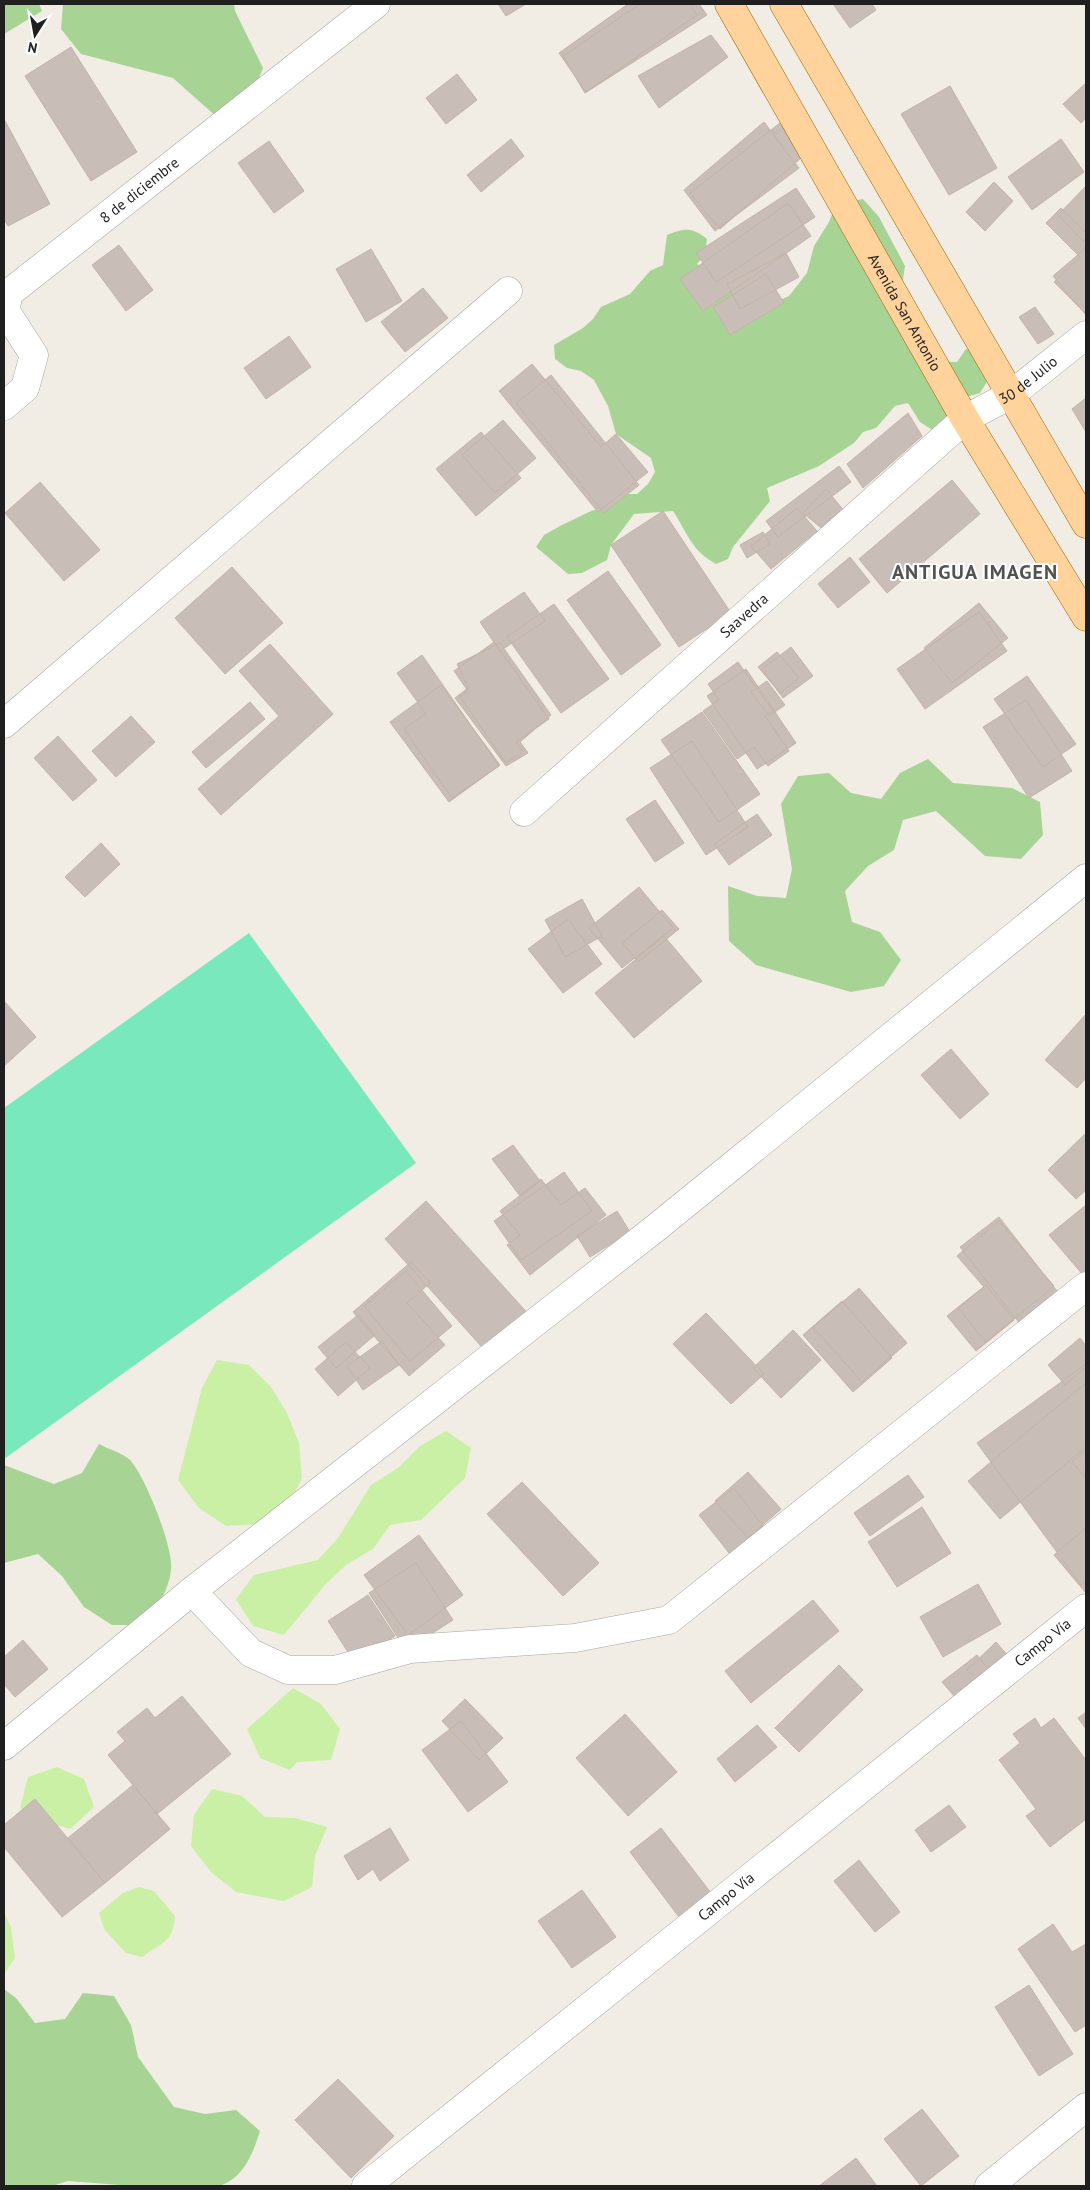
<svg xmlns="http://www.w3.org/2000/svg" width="1090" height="2190" viewBox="0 0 1090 2190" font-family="'PT Sans',sans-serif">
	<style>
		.grass { fill: #caf0a5 }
		.forest { fill: #a7d494 }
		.pitch { fill: #7ae8bd }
		.building { fill: #c9beb7; stroke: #c4b2a5 }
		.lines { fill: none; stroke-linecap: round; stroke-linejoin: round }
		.street-casing { stroke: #a6a6a6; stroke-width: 29 }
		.primary-casing { stroke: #9a6600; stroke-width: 29 }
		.street { stroke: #fff; stroke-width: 28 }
		.primary { stroke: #ffd39b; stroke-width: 28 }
		.labels { text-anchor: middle; stroke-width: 4; stroke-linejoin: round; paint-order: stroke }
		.street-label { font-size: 15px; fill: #1f1f1f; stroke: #fff }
		.district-label { font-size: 20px; font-weight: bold; letter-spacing: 1px; fill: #525252; stroke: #fff }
	</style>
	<rect width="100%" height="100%" fill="#f1ece4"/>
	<path class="grass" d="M217,1360l32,5 22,22 16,26 12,30 3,35 -15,30 -29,16 -32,2 -27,-18 -21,-28 24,-92z
		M446,1431l25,17 -6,30 -44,42 -31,5 -17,24 -27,16 -22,21 -40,49 -31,-9 -17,-27 18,-24 64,-15 20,-22 33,-53 27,-17 22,-22z
		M293,1688l28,16 19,25 -9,31 -34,2 -7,8 -30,-12 -13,-29z
		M57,1767l27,12 10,28 -24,22 -30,-9 -20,-12 8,-31z
		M212,1789l30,7 23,21 30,1 32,9 -12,29 -3,31 -28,14 -48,-9 -25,-20 -20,-26 3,-31z
		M139,1887l15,4 21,25c-2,27 -14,27 -33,41l-16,-4 -22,-24 -5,-16 24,-20z
		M4,1912l7,16 4,30 -11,16z"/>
	<path class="forest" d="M4,4h35l3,7 -38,23z
		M63,4h171l1,7 28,57 -14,34 -30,17 -46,-41 -92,-24 -20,-25z
		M863,199l16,18 26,49 -3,20 23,75 32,1 9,-13 15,4 7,27 -8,13 -14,4 -29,36 -17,-11 -12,-19 -13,3 -19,22 -13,4 -9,11 -35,23 -52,22 3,13 -37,46 -5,12 -12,5c-25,-14 -28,-30 -43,-53l-39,3 -23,31 -4,15 -25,13 -14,1 -32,-27 8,-12 18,-10 29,-14 24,-7 11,-10h11l11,-10 7,-12 -4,-14 -35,-24 -8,-28 -14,-26 -13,-9 -14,-3 -12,-9 -1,-14 29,-17 10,-9 8,-12 29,-13 20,-23 13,-6 4,-30c18,-7 25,-8 40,4l-2,15 -8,10 50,30 28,8 14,-6 18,-23 7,-27 15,-24 5,-13 12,-7z
		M928,759l25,24 59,5 28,14 3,33 -22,24 -36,-3 -49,-45 -33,9 -9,30 -26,16 -23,25 7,31 28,10 21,28 -17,26 -33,6 -95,-27 -27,-24 -1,-55 29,10 29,2 6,-29 -11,-65 17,-28 31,-3 22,20 30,6 19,-26z
		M99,1444c9,5 24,9 31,16 15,16 44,88 41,110 -2,21 -15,38 -26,55h-33l-28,-18 -22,-31 -24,-22 -34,9v-98l50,19 28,-11z
		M4,1989l12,9 19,25 30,-4 18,-26 31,3 17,29 7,32 36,50 31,7 31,-4 24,21c-7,22 -16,47 -41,55h-86l-65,-5 -16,5h-48z"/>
	<path class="pitch" d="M249,933l167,230 -412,296v-351z"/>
	<path class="building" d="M498,4h28l-20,12z
		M628,4h66l-3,2 6,9 -111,77 -27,-39z
		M640,4h59l8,11 -122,78 -22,-37z
		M833,4h39l4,6 -26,18z
		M711,35l17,22 -69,51 -21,-32z
		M71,47l66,105 -46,29 -66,-105z
		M457,74l20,26 -31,24 -20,-26z
		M1086,83v35l-5,5 -18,-19z
		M950,86l47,82 -48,27 -48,-81z
		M4,119l46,85 -42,22 -4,-7z
		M764,122l35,46 -84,63 -31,-41z
		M780,123l21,35 -81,71 -30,-36z
		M511,139l13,17 -43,36 -14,-17z
		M1061,139l23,33 -52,38 -24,-33z
		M269,141l35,50 -30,22 -36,-50z
		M994,182l19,19 -28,30 -19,-19z
		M1086,186v52l-3,3 -25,-26z
		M796,188l19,29 -99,65 -20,-29z
		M788,203l23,33 -108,75 -23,-32z
		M1061,208l25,25v81l-32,-32 26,-25 -34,-34z
		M119,245l34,45 -27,21 -34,-46z
		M1086,248v67l-33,-39z
		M371,249l31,52 -36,21 -30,-53z
		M786,253l13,24 -59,32 -13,-25z
		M766,274l18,29 -54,32 -17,-28z
		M423,288l25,30 -43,34 -24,-30z
		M1035,307l19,27 -16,10 -19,-27z
		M289,336l22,31 -45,32 -22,-31z
		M532,364l69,83 15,-13 32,38 -50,40 -99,-121z
		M551,375l88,110 -35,28 -88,-110z
		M1086,398v34l-14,-23z
		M908,413l14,23 -59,52 -16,-24z
		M503,420l33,38 -41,35 -33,-38z
		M481,432l40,46 -45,38 -40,-47z
		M839,466l12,16 -73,55 -12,-16z
		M952,480l28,34 -93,79 -28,-34z
		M40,482l60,68 -36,31 -59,-68z
		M826,489l20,24 -21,18 -22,-18z
		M797,508l20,23 -46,38 -20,-23z
		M663,511l68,102 -52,34 -68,-102z
		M763,532l7,12 -23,14 -7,-13z
		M850,557l20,25 -32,26 -20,-24z
		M232,567l51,56 -58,51 -50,-56z
		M608,571l53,74 -40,30 -54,-75z
		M524,592l21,29 -45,30 -20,-29z
		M979,603l29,35 -56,45 -28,-35z
		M554,604l55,75 -48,34 -54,-76z
		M979,612l28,39 -82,58 -28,-40z
		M494,642l55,77 -33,23 7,10 -17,11 -46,-66 8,-6 -14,-20z
		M500,643l51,72 -31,27 8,11 -22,13 -51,-68 13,-10 -11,-24z
		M270,644l63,70 -112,101 -23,-26 81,-73 -40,-45z
		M791,647l22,29 -30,22 -21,-29z
		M777,652l22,26 -19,15 -22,-26z
		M422,655l77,111 -47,32 -48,-69 22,-15 -29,-41z
		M738,662l35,49 -8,5 24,35 -21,15 -14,-19 -17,12 -34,-48 16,-11 -11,-16z
		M746,669l50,74 -39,26 -50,-73z
		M1027,676l49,68 -33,23 -49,-68z
		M767,681l18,24 -16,11 -18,-24z
		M441,685l59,80 -51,37 -59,-80z
		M1026,700l46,71 -43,27 -46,-71z
		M250,702l15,17 -59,49 -14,-16z
		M702,712l58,82 -41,28 -58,-82z
		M131,716l24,26 -39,35 -24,-26z
		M58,736l39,44 -24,21 -39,-43z
		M692,741l56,86 -42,28 -56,-87z
		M655,800l29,43 -29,19 -29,-43z
		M757,814l15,21 -43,30 -15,-21z
		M101,843l19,21 -35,33 -20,-20z
		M639,887l34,41 -51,40 -33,-40z
		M582,899l20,37 -37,21 -20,-37z
		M662,910l17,19 -41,33 -16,-19z
		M568,919l34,45 -39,29 -35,-44z
		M664,936l38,45 -68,57 -39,-45z
		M4,1001l32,36 -32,29z
		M1086,1014v64l-9,10 -32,-28z
		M951,1049l38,45 -29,25 -39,-44z
		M1086,1133v57l-10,9 -28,-29z
		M513,1145l27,36 -20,15 -28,-37z
		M564,1172l28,39 -71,49 -27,-39z
		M541,1179l20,26 24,-17 21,27 -76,60 -23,-30 13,-10 -20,-24z
		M426,1201l105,116 -42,38 -104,-116z
		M1086,1205v67l-3,3 -34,-40z
		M617,1211l13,21 -40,25 -13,-21z
		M999,1217l61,78 -39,30 -61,-78z
		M999,1221l55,65 -68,56 -28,-34 26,-21 -27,-31z
		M411,1262l19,21 -23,20 38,42 -36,31 -56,-64z
		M406,1271l46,55 -42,35 -46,-55z
		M986,1285l28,35 -38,31 -29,-35z
		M859,1288l48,55 -45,39 -49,-55z
		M842,1301l50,57 -39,34 -50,-57z
		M706,1313l58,61 -33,30 -58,-60z
		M358,1315l17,20 -39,33 -18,-21z
		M793,1330l28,30 -40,38 -28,-30z
		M1080,1338l6,8v21l-21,18 -17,-20z
		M382,1341l17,24 -36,25 -16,-24z
		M346,1342l24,26 -32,28 -23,-27z
		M1086,1364v217l-5,4 -104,-142z
		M1086,1383v64l-86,72 -32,-38z
		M1086,1450v28l-14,-16z
		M748,1472l33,37 -33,29 -33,-37z
		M908,1475l16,22 -54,39 -16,-23z
		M522,1482l77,81 -36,33 -76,-82z
		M734,1488l33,43 -34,27 -34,-43z
		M922,1507l29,46 -54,34 -29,-45z
		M1086,1528v65l-32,-38z
		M419,1535l44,60 -55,40 -44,-60z
		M416,1563l37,57 -47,30 -37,-57z
		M978,1584l23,40 -58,33 -23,-40z
		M368,1595l27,41 -40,27 -27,-42z
		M813,1600l26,31 -88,72 -26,-32z
		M23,1640l25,29 -33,28 -11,-13v-27z
		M996,1642l13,15 -28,27 -14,-14z
		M977,1655l19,24 -34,26 -20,-23z
		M839,1665l24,25 -64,62 -24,-24z
		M182,1696l49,58 -74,60 -49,-59 17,-14 -8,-9 30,-24 8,10z
		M465,1699l38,39 -24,22 -37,-39z
		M1086,1712v17l-8,-11z
		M625,1714l52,58 -49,44 -52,-58z
		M1035,1718l6,10 13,-10 32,42v59l-36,28 -24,-31 10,-7 -37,-49 21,-17 -7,-9z
		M461,1721l47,61 -40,30 -46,-62z
		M757,1725l20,22 -42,35 -18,-23z
		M133,1785l37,44 -65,54 -37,-45z
		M35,1799l70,84 -43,34 -58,-70v-22z
		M949,1805l17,22 -35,25 -16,-22z
		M390,1828l19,32 -29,21 -7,-12 -15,11 -14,-24z
		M661,1828l50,65 -32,24 -49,-65z
		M859,1860l41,52 -25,20 -41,-51z
		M582,1890l34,47 -44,31 -34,-47z
		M1053,1924l19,28 14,-8v81l-11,7 -57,-83z
		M1029,1985l44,69 -34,22 -44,-69z
		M338,2079l56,57 -43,42 -56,-58z
		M922,2109l37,47 -38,30 -37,-47z
		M856,2158l21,28h-58z"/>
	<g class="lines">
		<defs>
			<g id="street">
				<path id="s1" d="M4,406l21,-18 9,-33 -29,-45 4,-17 367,-289"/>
				<path d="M4,724l504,-433"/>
				<path id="s2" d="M524,812l441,-393 47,-25 74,-59"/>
				<path d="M192,1591l59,62 37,17h47l75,-21 165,-11 94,-18 417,-334"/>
				<path d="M4,1746l188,-155 465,-364 429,-349"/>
				<path id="s3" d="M366,2186l720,-578"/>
				<path d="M989,2186l97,-79"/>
			</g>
			<g id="primary">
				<path id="s4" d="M729,4l236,415 121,198"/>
				<path d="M784,4l302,520"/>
			</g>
		</defs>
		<use href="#street" class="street-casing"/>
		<use href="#primary" class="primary-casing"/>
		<use href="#street" class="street"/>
		<use href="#primary" class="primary"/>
	</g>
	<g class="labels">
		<g class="street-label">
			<text dy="5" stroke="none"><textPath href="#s1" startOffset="299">8 de diciembre</textPath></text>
			<text dy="5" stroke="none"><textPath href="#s4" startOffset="355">Avenida San Antonio</textPath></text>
			<text dy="5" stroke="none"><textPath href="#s2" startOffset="665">30 de Julio</textPath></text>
			<text dy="5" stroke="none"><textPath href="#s2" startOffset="295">Saavedra</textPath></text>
			<text dy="5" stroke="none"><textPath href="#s3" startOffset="868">Campo Vía</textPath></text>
			<text dy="5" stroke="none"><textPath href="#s3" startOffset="462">Campo Vía</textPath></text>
		</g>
		<g class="district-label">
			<text x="975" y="579">ANTIGUA IMAGEN</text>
		</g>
	</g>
	<rect width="1090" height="2190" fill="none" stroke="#1f1f1f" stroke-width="10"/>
	<g transform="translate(35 35) rotate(191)" stroke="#ffffff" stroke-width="4" paint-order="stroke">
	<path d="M0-4L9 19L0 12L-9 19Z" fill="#1f1f1f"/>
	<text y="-8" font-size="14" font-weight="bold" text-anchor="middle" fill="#1f1f1f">N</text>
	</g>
</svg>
